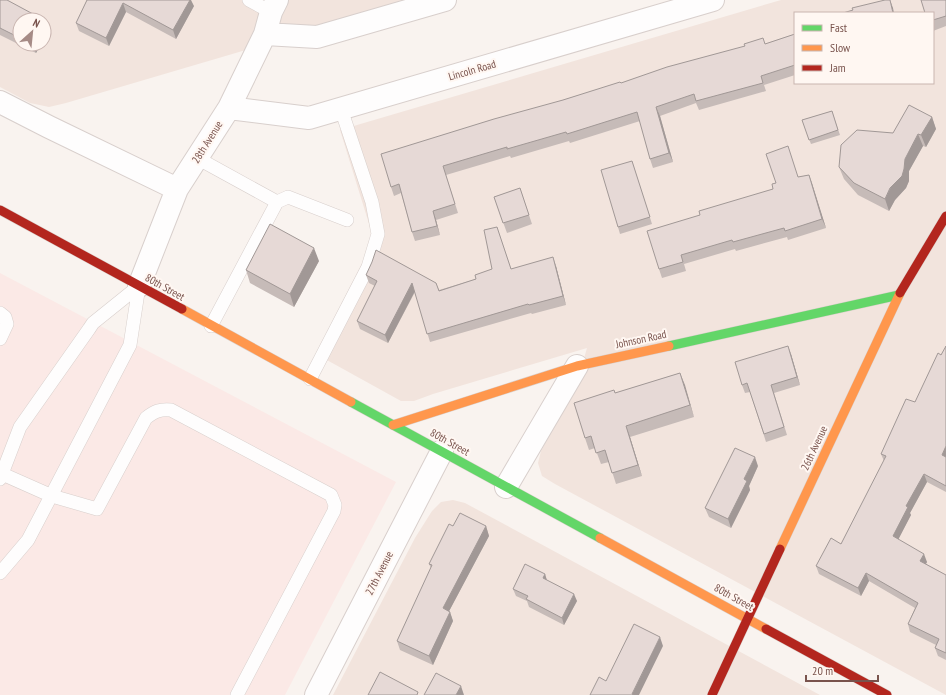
<svg xmlns="http://www.w3.org/2000/svg" width="946" height="695" viewBox="0 0 946 695" font-family="'PT Sans Narrow',sans-serif">
	<style>
		.residential { fill: #f2e4dd; fill-rule: evenodd }
		.commercial { fill: #fbe9e6 }
		.lines { fill: none; stroke-linecap: round; stroke-linejoin: round }
		.lane-casing { stroke: #d8cfcc; stroke-width: 14 }
		.street-casing { stroke: #d8cfcc; stroke-width: 24 }
		.fast-casing { stroke: #dad0cc; stroke-width: 10 }
		.slow-casing { stroke: #dad0cc; stroke-width: 10 }
		.jam-casing { stroke: #dad0cc; stroke-width: 10 }
		.lane { stroke: #fefdfd; stroke-width: 13 }
		.street { stroke: #fefdfd; stroke-width: 22 }
		.fast { stroke: #63d668; stroke-width: 9 }
		.slow { stroke: #ff974d; stroke-width: 9 }
		.jam { stroke: #b3261e; stroke-width: 9 }
		.wall { fill: #c6bbb8 }
		.shaded-wall { fill: #a19896 }
		.building { fill: #e6d9d6; stroke: #a19896 }
		.labels { text-anchor: middle; stroke-width: 4; stroke-linejoin: round; paint-order: stroke }
		.street-label { font-size: 11px; fill: #79534d; stroke: #fff7f2 }
	</style>
	<rect width="100%" height="100%" fill="#f9f3ef"/>
	<path class="residential" d="M0,0h415l-349,103 -17,4 -19,-4 -30,-16zM20,20h24v24h-24z
		M781,0h165v695l-391,-211 -13,-8 -4,-13 3,-12 35,-65 11,-38 -154,46 -19,7h-13l-85,-47 58,-114 -34,-110zM795,13h138v70h-138z
		M453,500l12,3 355,192h-487l82,-157 17,-27 9,-9z"/>
	<path class="commercial" d="M0,273l396,209 -111,213h-285z"/>
	<g class="lines">
		<defs>
			<path id="lane" d="M249,0l22,12
				M197,158l80,44 -66,124
				M277,202l11,-5 59,23
				M0,313l5,4 2,7 -7,15
				M310,379l58,-112 10,-33 -6,-32 -31,-93
				M0,473l52,23 45,13 49,-91c9,-7 14,-9 25,-8l160,85 4,10 -1,6 -97,184
				M0,479l20,-52 69,-98 4,-6 46,-37
				M0,573l28,-33 102,-195 9,-59"/>
			<path id="street" d="M265,34l52,3 128,-37
				M0,102l49,25 128,62
				M229,108l80,10 404,-118
				M139,286l38,-97 52,-81 36,-74 6,-22 6,-12
				M506,487l71,-121
				M316,695l126,-244"/>
			<path id="fast" d="M669,346l230,-51
				M351,402l249,136"/>
			<path id="slow" d="M182,309l169,93
				M393,425l184,-59 92,-20
				M600,538l166,91
				M780,549l120,-256"/>
			<path id="jam" d="M0,210l182,99
				M900,293l46,-77
				M766,629l121,66
				M712,695l68,-146"/>
		</defs>
		<use href="#lane" class="lane-casing"/>
		<use href="#street" class="street-casing"/>
		<use href="#fast" class="fast-casing"/>
		<use href="#slow" class="slow-casing"/>
		<use href="#jam" class="jam-casing"/>
		<use href="#lane" class="lane"/>
		<use href="#street" class="street"/>
		<use href="#fast" class="fast"/>
		<use href="#slow" class="slow"/>
		<use href="#jam" class="jam"/>
	</g>
	<path class="wall" d="M0,0l46,21 3,8 -5,10v-19h-24v24h21l-5,9 -36,-18z
		M87,0l107,6 -18,33 -50,-27 -17,34 -30,-15 -3,-8z
		M946,0v26l-13,5v-18z
		M795,34v41l-31,10 2,6 -67,19 -3,-7 -36,13 13,46 -20,6 -3,-9 -10,-38 -70,22 -1,-2 -58,17 -1,-2 -64,19 12,38 -22,7 4,15 -25,6 -3,-9 -11,-39 -7,3 -3,-9 172,-87 58,-17 144,-39z
		M832,111l8,24 -29,9 -9,-24z
		M932,117l4,12 -10,18 -3,-1 -14,25v10l-3,7 -11,12 -6,11 -31,-16 -14,-16 -5,-12z
		M632,161l20,63 -32,10 -2,-7z
		M809,175l17,53 -38,12 -1,-3 -51,14 -1,-2 -51,15 2,7 -24,7 -3,-9 41,-54 73,-26 25,-12z
		M520,188l12,36 -25,9 -13,-36z
		M497,227l14,42 45,-3 10,39 -34,9 -1,-1 -101,29 -15,-50 -27,51 -28,-14 -3,-8 18,-35 -6,-3 -3,-8 70,8 3,7 37,-11 16,-10z
		M319,261l-25,46 -44,-24 -4,-13z
		M946,346v146l-19,-10 -17,31 1,2 -13,24 29,23 -1,2 20,11v85l-8,-4 -3,-8 1,-3 -26,-13 -2,-8 7,-16 -46,-27 -8,15 -42,-22 -3,-8 25,-22 43,-83 -3,-7 34,-52z
		M791,354l9,31 -26,8 13,42 -21,7 -16,-50 -5,1 -3,-8z
		M680,373l14,44 -64,20 12,39 -26,8 -7,-22 -8,2 -6,-16 -6,2 -4,-12 31,-45z
		M758,466l-9,20 1,4 -19,38 -22,-11 -4,-9z
		M453,526h33l3,10 -40,75 1,1 3,9 -20,44 -33,-15 -3,-9 34,-73 -2,-4z
		M545,574l2,6 30,21 -13,24 -35,-18 -2,-6 -11,-5 -3,-7z"/>
	<path class="shaded-wall" d="M190,0h1l3,6 -18,33 -3,-9z
		M890,0l3,8 1,5h-1z
		M123,3l3,9 -17,34 -3,-8z
		M46,21l3,8 -5,10v-14z
		M34,44h7l-5,9 -3,-8z
		M656,107l4,9 13,46 -4,-9z
		M932,117l4,12 -10,18 -5,-12z
		M918,134l5,12 -14,25v10l-3,7 -11,12 -6,11 -4,-12 20,-40z
		M809,175l3,8 14,45 -4,-9z
		M433,211l3,9 4,15 -3,-9z
		M314,248l5,13 -25,46 -4,-13z
		M553,257l3,9 10,39 -3,-9z
		M412,283l3,8 -27,52 -3,-8z
		M788,346l3,8 9,31 -3,-8z
		M680,373l5,12 9,32 -4,-12z
		M626,426l4,11 12,39 -4,-11z
		M946,446v15l-4,-6z
		M755,457l3,9 -9,20 1,4 -19,38 -3,-9 16,-40z
		M924,474l3,8 -17,31 1,2 -15,29 -3,-8 13,-30z
		M486,526l3,10 -43,81 -3,-9z
		M924,554l3,8 -4,7 -3,-8z
		M866,573l3,8 -8,15 -3,-8z
		M545,574l2,7 -4,-3z
		M574,594l3,7 -13,24 -2,-7z
		M450,612l3,9 -20,44 -4,-9z
		M660,637l3,9 -24,49h-7v-1z
		M461,686l3,9h-8z"/>
	<path class="building" d="M0,0h7l39,21 -2,4v-5h-24v18l-20,-10z
		M87,0h103l-17,30 -50,-27 -17,35 -30,-15z
		M885,0h5l3,13h-50l10,-3 -1,-2z
		M921,0h25v16l-13,4v-7h-8z
		M795,34v31l-34,11 2,7 -67,18 -2,-7 -38,13 13,46 -19,6 -13,-47 -70,22 -1,-2 -59,17v-2l-64,19 12,38 -22,7 4,15 -25,6 -13,-48 -8,3 -10,-33 113,-35 69,-19 57,-18 1,1 46,-16 78,-21 -1,-2 19,-6 2,6z
		M909,105l23,12 -11,18 -3,-1 -13,25 -1,10 -2,7 -12,12 -5,11 -31,-16 -15,-16 2,-22 16,-15 36,3z
		M832,111l6,19 -29,10 -7,-20z
		M788,146l10,31 11,-2 13,44 -37,12 -1,-3 -51,14 -1,-2 -51,15 2,7 -24,7 -12,-38 53,-16 -1,-4 74,-22 -1,-5 4,-1 -10,-29z
		M632,161l18,56 -32,10 -17,-57z
		M520,188l9,27 -26,8 -9,-26z
		M270,224l44,24 -24,46 -44,-24z
		M497,227l14,42 42,-12 10,39 -34,9 -1,-1 -101,30 -15,-51 -27,52 -28,-14 20,-40 -11,-6 6,-13 4,-12 60,33 3,8 37,-12 -1,-4 17,-6 -8,-39z
		M788,346l9,31 -26,8 13,42 -20,7 -17,-51 -5,2 -7,-23z
		M946,346v100l-4,9 4,2v29l-22,-12 -18,32 2,1 -15,29 31,18 -4,7 26,14v78l-11,-5 4,-9 -31,-15 10,-21 -52,-30 -8,15 -42,-22 15,-28 10,6 45,-88 -5,-2 25,-55 9,3 23,-49 3,2z
		M680,373l10,32 -64,21 12,39 -26,8 -7,-23 -9,3 -5,-17 -6,2 -11,-35 40,-13 1,3z
		M735,448l20,9 -11,22 3,2 -19,38 -23,-11z
		M460,513l26,13 -43,82 7,4 -21,44 -32,-15 35,-76 -3,-1 20,-40 4,2z
		M525,564l20,10 -2,4 31,16 -12,24 -36,-19 2,-3 -15,-7z
		M634,624l26,13 -28,57 2,1h-44l9,-18 7,4z
		M380,672l38,20 -1,3h-49z
		M436,673l25,13 -5,9h-32z"/>
	<g class="labels">
		<g class="street-label">
			<text transform="translate(472 70) rotate(-16)" y="4">Lincoln Road</text>
			<text transform="translate(207 142) rotate(-58)" y="4">28th Avenue</text>
			<text transform="translate(165 287) rotate(29)" y="4">80th Street</text>
			<text transform="translate(641 339) rotate(-12)" y="4">Johnson Road</text>
			<text transform="translate(450 442) rotate(29)" y="4">80th Street</text>
			<text transform="translate(814 448) rotate(-65)" y="4">26th Avenue</text>
			<text transform="translate(379 573) rotate(-63)" y="4">27th Avenue</text>
			<text transform="translate(734 597) rotate(29)" y="4">80th Street</text>
		</g>
	</g>
	<rect x="794" y="12" width="140" height="72" fill="#fff7f2" stroke="#c9b5b0"/>
	<rect x="802" y="25" width="20" height="6" fill="#63d668" stroke="#c9b5b0"/>
	<text x="830" y="32" font-size="12" fill="#79534d">Fast</text>
	<rect x="802" y="45" width="20" height="6" fill="#ff974d" stroke="#c9b5b0"/>
	<text x="830" y="52" font-size="12" fill="#79534d">Slow</text>
	<rect x="802" y="65" width="20" height="6" fill="#b3261e" stroke="#c9b5b0"/>
	<text x="830" y="72" font-size="12" fill="#79534d">Jam</text>
	<g transform="translate(32 32) rotate(27)"><circle r="19" fill="#fff7f2" stroke="#c9b5b0"/>
	<path d="M0-3L7 15L0 10L-7 15Z" fill="#a68b86"/>
	<text y="-6" font-size="11" font-weight="bold" text-anchor="middle" fill="#79534d">N</text>
	</g>
	<path d="M806 675v6h72v-6" fill="none" stroke="#79534d" stroke-width="2"/>
	<text x="812" y="675" font-size="12" fill="#79534d" stroke="#fff7f2" stroke-width="3" paint-order="stroke">20 m</text>
</svg>
